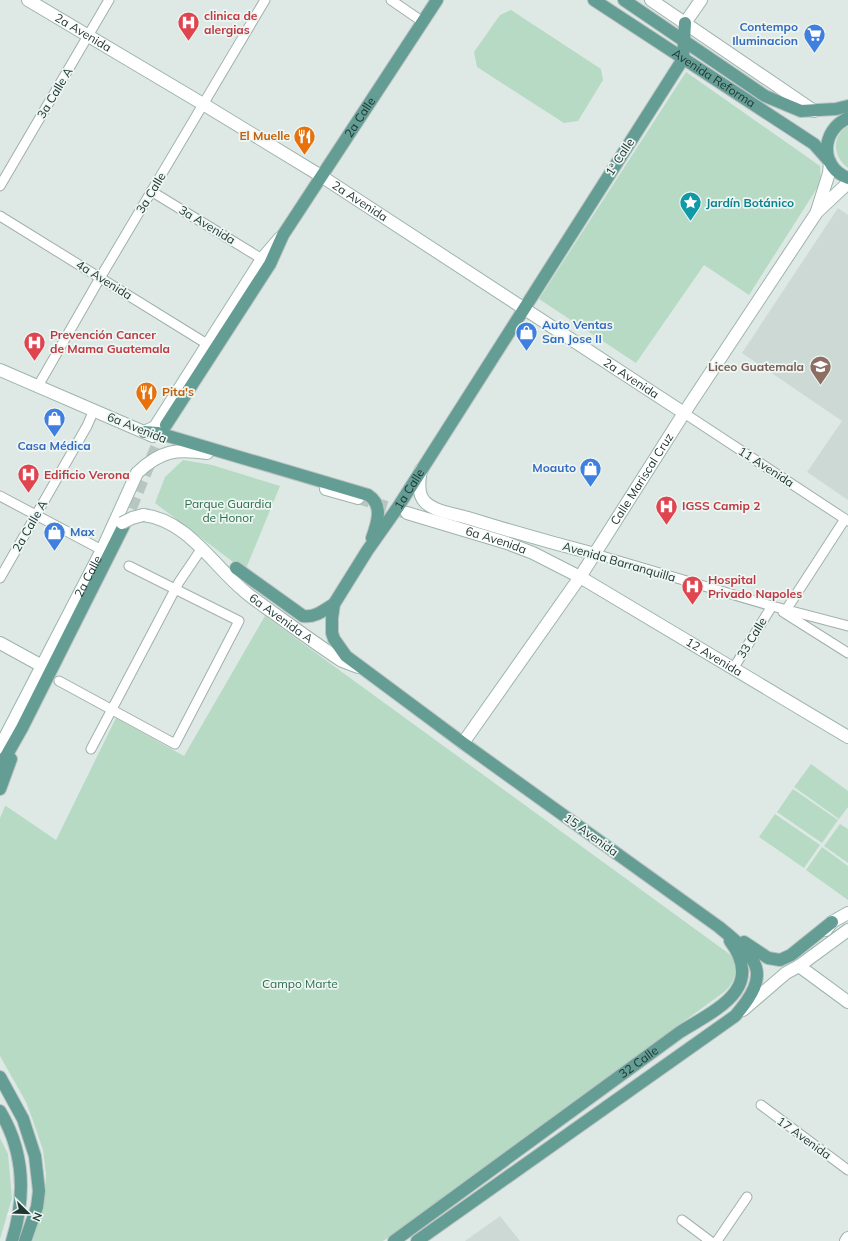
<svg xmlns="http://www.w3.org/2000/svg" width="848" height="1241" viewBox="0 0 848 1241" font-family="Mulish,sans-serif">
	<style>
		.built { fill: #ccd9d4 }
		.green { fill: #b7dac4 }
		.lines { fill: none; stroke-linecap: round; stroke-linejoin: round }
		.secondary-tunnel { stroke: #b8c6c2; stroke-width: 12; stroke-dasharray: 12 6; stroke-linecap: butt }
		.primary-tunnel { stroke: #b8c6c2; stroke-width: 12; stroke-dasharray: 12 6; stroke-linecap: butt }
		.street-casing { stroke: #a1b0ac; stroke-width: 11 }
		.secondary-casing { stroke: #9eb4ae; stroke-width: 14 }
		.primary-casing { stroke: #bcc3c2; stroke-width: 14 }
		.street { stroke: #fff; stroke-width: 9 }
		.secondary { stroke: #fff; stroke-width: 12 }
		.primary { stroke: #649d94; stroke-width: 12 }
		.secondary-bridge-casing { stroke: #9eb4ae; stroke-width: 14; stroke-linecap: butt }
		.secondary-bridge { stroke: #fff; stroke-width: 12 }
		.labels { text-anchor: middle; stroke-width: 3.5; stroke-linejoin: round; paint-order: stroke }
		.health-label { font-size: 12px; font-weight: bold; fill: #be3a42; stroke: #eef6f3; text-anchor: start }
		.shop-label { font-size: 12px; font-weight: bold; fill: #366cbe; stroke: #eef6f3; text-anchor: end }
		.street-label { font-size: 12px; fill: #203834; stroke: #eef6f3 }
		.food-label { font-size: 12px; font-weight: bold; fill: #c56008; stroke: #eef6f3; text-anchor: end }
		.culture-label { font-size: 12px; font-weight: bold; fill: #0d838f; stroke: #eef6f3; text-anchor: start }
		.education-label { font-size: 12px; font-weight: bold; fill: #785e54; stroke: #eef6f3; text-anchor: end }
		.park-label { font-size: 12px; fill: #2c6d4b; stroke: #eef6f3 }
	</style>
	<rect width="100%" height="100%" fill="#dee9e5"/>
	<path class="built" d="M838,208l10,7v285l-41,-28 35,-51 -100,-68z
		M500,1216l20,25h-55z"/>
	<path class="green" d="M511,10l90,59 2,11 -25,41 -14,2 -87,-56 -3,-15 26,-37z
		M686,72l134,94 1,16 -72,113 -45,-30 -68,98 -97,-64z
		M848,126v42c-15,-11 -17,-32 0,-42z
		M183,460l29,5 68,21 -35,85 -90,-68 10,-26z
		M265,616l463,337c13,11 8,29 -4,39l-298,219 -43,30h-353l15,-49 1,-18 -3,-24 -11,-32 -6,-16 -26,-46v-238l5,-12h1l50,34 60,-122 68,38z
		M811,764l37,27v16l-9,12 -45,-32z
		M793,789l45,31 -16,23 -45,-31z
		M775,814l45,31 -16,23 -45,-31z
		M840,824l8,5v34l-24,-17z
		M822,847l26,19v34l-42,-30z
		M0,1138l8,16 4,44 -12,41z"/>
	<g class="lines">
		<path class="secondary-tunnel" d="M358,498l48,15"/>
		<path class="primary-tunnel" d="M124,525l41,-99"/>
		<defs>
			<path id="street" d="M391,0l32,22
				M0,186l109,-186
				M151,191l111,68
				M0,216l207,128
				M38,386l62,-108 165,-278
				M684,413l164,108
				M0,496l102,54
				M595,554l177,52 76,20
				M0,578l87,-152 7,-16
				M786,610l59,-91
				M783,612l65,41
				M733,669l39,-63
				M59,681l116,63 64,-123 -110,-55
				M91,749l88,-167 23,-34
				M761,1105l87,65
				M682,1220l28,21
				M717,1241l30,-44"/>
			<g id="secondary">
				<path id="s1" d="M28,0l175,104 118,72 363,237"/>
				<path d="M651,0l163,111"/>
				<path d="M685,23l16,-23"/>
				<path d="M817,211l12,-38 1,-11"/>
				<path d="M0,370l153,66"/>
				<path d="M144,432l11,-5 107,-168 18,-21"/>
				<path d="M421,470c-2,10 -4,24 4,32 10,10 30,12 43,16 42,13 84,25 127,36"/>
				<path d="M326,489l32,9"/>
				<path id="s2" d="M407,513l100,30 26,10 47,24 268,160"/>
				<path id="s3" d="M143,515c44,5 69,49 100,75 10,9 21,16 32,24 22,16 44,32 67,47l16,6"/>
				<path d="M0,643l42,23"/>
				<path id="s4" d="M463,743l117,-166 104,-164 133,-201 31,-29"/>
				<path id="s5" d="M0,747l102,-197 35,-77c24,-23 39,-24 70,-20"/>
				<path d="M826,930l6,-8 16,-9"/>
				<path d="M799,966l49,36"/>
				<path d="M743,1010l43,-37 13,-7 49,-36"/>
				<path d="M846,1241l2,-3"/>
			</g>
			<g id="primary">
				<path id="s6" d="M594,0l220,144 16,18"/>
				<path d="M624,0l141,96 36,15 35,-2 12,-3"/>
				<path d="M848,118c-27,12 -29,49 0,60"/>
				<path id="s7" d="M166,425l104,-161 13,-29 154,-235"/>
				<path d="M144,432l14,1 210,62c16,10 9,29 4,43"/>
				<path d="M236,568l67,48c12,2 21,-6 31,-12"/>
				<path d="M0,767l22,-39 102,-203"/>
				<path d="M0,789l11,-30"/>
				<path d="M744,942l24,16 12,2 11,-5 41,-33"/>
				<path d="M0,1077l23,42 12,37 4,35 -2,16 -12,34"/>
				<path d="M0,1111c24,40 26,85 12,130"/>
				<path id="s8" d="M394,1241l286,-209c35,-22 86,-43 50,-91"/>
				<path id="s9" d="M417,1241l318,-225c38,-44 23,-57 -16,-89l-256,-184 -117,-87 -12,-17 -2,-6v-15l2,-14 33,-53 31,-44 285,-448 2,-36"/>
			</g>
		</defs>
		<use href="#street" class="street-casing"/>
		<use href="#secondary" class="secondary-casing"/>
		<use href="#primary" class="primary-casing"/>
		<use href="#street" class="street"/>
		<use href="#secondary" class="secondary"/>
		<use href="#primary" class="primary"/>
		<defs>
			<path id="secondary-bridge" d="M122,523l10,-5 11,-3"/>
		</defs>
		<use href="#secondary-bridge" class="secondary-bridge-casing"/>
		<use href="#secondary-bridge" class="secondary-bridge"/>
	</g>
	<defs>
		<symbol id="hospital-pin" viewBox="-11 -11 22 30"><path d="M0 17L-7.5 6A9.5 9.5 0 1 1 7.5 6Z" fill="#e0444e" stroke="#eef6f3"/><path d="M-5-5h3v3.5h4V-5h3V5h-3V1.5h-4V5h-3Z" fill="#fff"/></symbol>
		<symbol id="supermarket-pin" viewBox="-11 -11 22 30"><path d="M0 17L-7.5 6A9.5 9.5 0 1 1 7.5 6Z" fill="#3f7fe0" stroke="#eef6f3"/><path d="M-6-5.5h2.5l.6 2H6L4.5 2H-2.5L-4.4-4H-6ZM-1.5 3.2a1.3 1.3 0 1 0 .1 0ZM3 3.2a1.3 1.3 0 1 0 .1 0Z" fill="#fff"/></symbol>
		<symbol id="restaurant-pin" viewBox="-11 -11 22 30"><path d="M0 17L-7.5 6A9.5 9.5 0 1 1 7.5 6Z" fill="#e8710a" stroke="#eef6f3"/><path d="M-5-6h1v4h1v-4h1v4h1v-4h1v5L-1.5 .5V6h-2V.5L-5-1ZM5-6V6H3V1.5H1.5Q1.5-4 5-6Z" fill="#fff"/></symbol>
		<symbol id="sight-pin" viewBox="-11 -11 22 30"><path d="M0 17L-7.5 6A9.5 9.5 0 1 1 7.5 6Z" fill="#0f9aa8" stroke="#eef6f3"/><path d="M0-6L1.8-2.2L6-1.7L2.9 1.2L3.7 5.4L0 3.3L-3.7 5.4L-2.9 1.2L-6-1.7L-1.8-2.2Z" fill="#fff"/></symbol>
		<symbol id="shop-pin" viewBox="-11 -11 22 30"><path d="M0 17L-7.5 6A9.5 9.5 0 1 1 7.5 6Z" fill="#3f7fe0" stroke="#eef6f3"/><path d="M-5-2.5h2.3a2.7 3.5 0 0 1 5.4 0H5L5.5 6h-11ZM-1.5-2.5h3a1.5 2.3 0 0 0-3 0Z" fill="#fff"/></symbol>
		<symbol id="school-pin" viewBox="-11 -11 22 30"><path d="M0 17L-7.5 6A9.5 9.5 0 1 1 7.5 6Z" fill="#8d6e63" stroke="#eef6f3"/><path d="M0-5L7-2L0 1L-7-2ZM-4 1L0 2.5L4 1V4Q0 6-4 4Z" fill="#fff"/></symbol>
	</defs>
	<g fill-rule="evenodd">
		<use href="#hospital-pin" x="176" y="10" width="25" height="34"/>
		<use href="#supermarket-pin" x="802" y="22" width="25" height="34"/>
		<use href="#restaurant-pin" x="292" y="124" width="25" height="34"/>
		<use href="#sight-pin" x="678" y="190" width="25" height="34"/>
		<use href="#shop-pin" x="514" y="320" width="25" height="34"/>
		<use href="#hospital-pin" x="22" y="330" width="25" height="34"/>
		<use href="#school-pin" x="808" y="354" width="25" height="34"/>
		<use href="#restaurant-pin" x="134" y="380" width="25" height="34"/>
		<use href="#shop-pin" x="42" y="406" width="25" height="34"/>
		<use href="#shop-pin" x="578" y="456" width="25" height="34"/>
		<use href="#hospital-pin" x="16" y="462" width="25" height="34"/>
		<use href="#hospital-pin" x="654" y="494" width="25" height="34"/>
		<use href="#shop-pin" x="42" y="520" width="25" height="34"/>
		<use href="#hospital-pin" x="680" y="574" width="25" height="34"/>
	</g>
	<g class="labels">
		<g class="health-label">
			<text x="204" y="20">clinica de<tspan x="204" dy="14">alergias</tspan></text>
			<text x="50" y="339">Prevención Cancer<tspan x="50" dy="14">de Mama Guatemala</tspan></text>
			<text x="44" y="479">Edificio Verona</text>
			<text x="682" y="510">IGSS Camip 2</text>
			<text x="708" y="584">Hospital<tspan x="708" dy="14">Privado Napoles</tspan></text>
		</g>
		<g class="shop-label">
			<text x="798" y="31">Contempo<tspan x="798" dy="14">Iluminacion</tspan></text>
			<text x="542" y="329" text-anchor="start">Auto Ventas<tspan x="542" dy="14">San Jose II</tspan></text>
			<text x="54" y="450" text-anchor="middle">Casa Médica</text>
			<text x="576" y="472">Moauto</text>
			<text x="70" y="536" text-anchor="start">Max</text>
		</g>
		<g class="street-label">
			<text dy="4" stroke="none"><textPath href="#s1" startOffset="64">2a Avenida</textPath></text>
			<text dy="4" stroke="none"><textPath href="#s6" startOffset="143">Avenida Reforma</textPath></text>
			<text transform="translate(55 93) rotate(-59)" y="4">3a Calle A</text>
			<text dy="4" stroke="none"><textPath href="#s7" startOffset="364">2a Calle</textPath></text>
			<text transform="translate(620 157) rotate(-57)" y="4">1ª Calle</text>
			<text transform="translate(151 193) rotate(-59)" y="4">3a Calle</text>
			<text dy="4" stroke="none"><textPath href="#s1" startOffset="388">2a Avenida</textPath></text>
			<text transform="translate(207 225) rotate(31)" y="4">3a Avenida</text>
			<text transform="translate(104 280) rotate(32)" y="4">4a Avenida</text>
			<text dy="4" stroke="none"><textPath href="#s1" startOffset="712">2a Avenida</textPath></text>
			<text transform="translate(137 428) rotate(22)" y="4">6a Avenida</text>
			<text transform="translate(766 467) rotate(33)" y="4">11 Avenida</text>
			<text dy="4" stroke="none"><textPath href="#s4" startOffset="319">Calle Mariscal Cruz</textPath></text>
			<text dy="4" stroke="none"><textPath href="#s9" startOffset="1155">1a Calle</textPath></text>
			<text transform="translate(30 526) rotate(-60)" y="4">2a Calle A</text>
			<text dy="4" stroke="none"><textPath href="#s2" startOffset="93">6a Avenida</textPath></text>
			<text transform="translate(619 562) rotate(16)" y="4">Avenida Barranquilla</text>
			<text dy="4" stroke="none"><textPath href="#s5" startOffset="192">2a Calle</textPath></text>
			<text dy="4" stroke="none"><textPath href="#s3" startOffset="175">6a Avenida A</textPath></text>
			<text transform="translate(752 638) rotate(-59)" y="4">33 Calle</text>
			<text dy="4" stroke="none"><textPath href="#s2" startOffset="341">12 Avenida</textPath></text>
			<text transform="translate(591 835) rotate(36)" y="4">15 Avenida</text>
			<text dy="4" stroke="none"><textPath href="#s8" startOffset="303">32 Calle</textPath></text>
			<text transform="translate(804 1138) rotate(36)" y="4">17 Avenida</text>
		</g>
		<g class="food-label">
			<text x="290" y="140">El Muelle</text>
			<text x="162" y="396" text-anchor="start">Pita's</text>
		</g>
		<g class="culture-label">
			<text x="706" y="207">Jardín Botánico</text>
		</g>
		<g class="education-label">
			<text x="804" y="371">Liceo Guatemala</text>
		</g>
		<g class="park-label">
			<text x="228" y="508">Parque Guardia<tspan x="228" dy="14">de Honor</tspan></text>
			<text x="300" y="988">Campo Marte</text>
		</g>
	</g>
	<g transform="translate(28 1213) rotate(113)" stroke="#eef6f3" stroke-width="3" paint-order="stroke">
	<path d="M0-3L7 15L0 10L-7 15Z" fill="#203834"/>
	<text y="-6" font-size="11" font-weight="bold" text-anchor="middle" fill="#203834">N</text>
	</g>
</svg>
